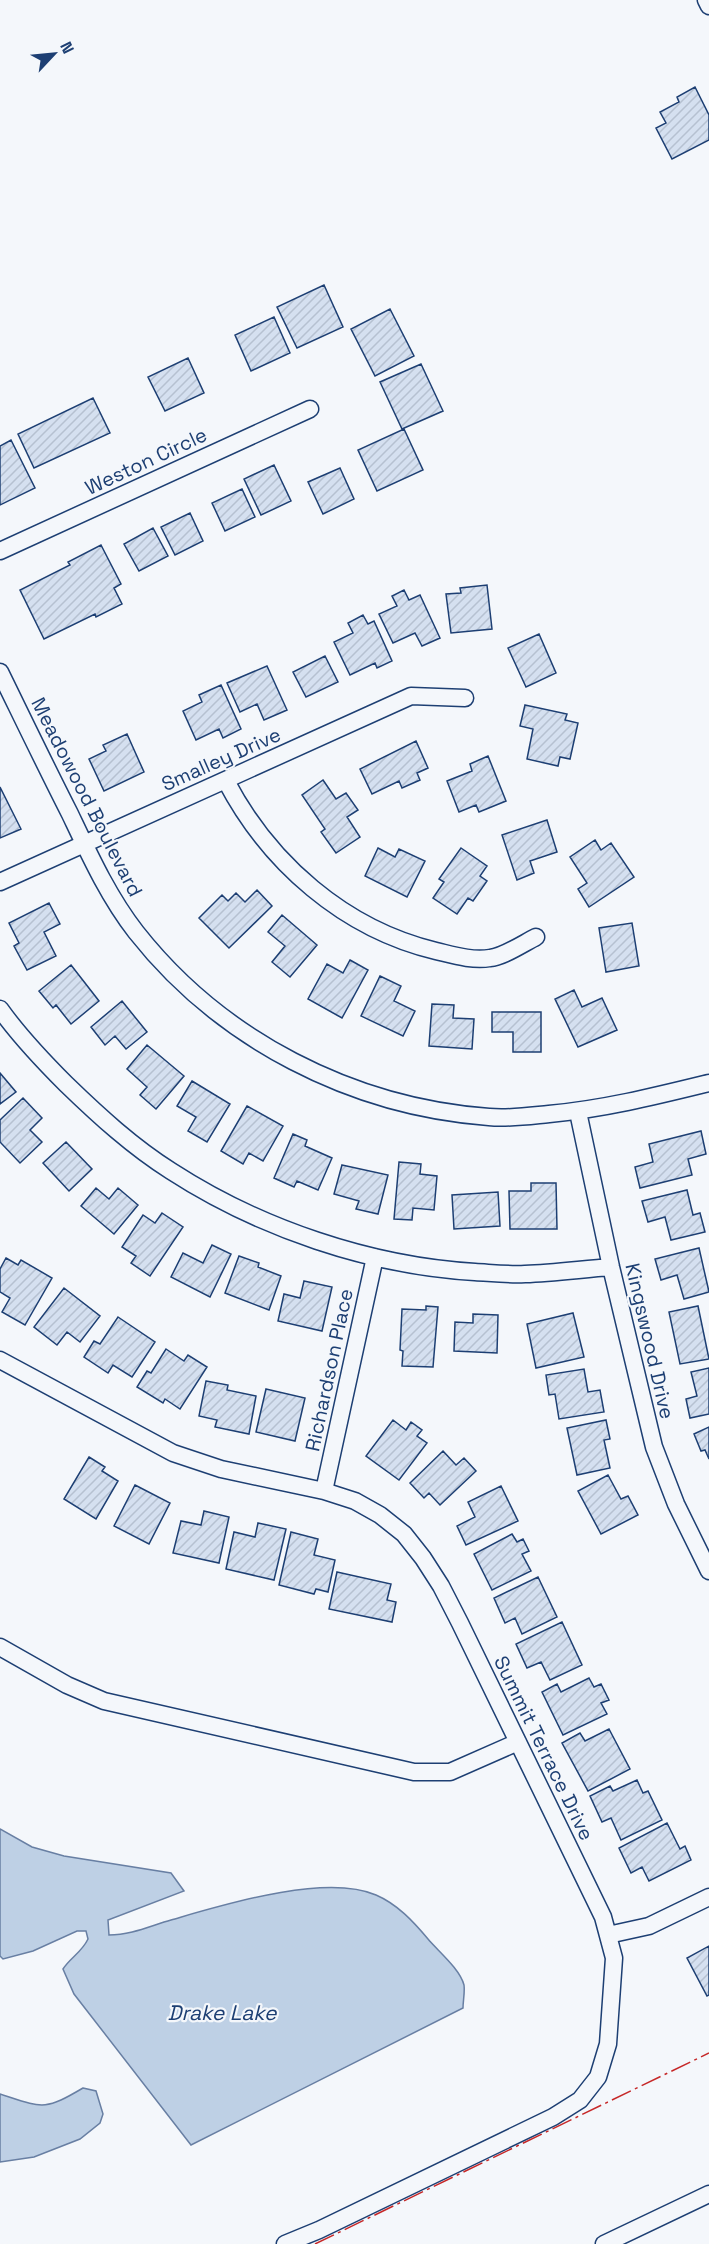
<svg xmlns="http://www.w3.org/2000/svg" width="709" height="2244" viewBox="0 0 709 2244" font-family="'Space Grotesk',sans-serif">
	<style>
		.water { fill: #bed0e5; stroke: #687fa3; stroke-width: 1.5 }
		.building { fill: url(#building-hatch); stroke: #1d3f73; stroke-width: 1.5 }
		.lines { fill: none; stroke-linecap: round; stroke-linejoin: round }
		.street-casing { stroke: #1d3f73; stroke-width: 19 }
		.street { stroke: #f4f7fb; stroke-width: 16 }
		.power { stroke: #c62828; stroke-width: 1.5; stroke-dasharray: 21 4.5 3 4.5; stroke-linecap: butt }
		.labels { text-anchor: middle; stroke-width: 4.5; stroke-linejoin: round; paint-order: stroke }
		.street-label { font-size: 20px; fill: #1d3f73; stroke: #f4f7fb }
		.water-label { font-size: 21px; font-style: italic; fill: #1d3f73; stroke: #f4f7fb }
	</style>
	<defs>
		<pattern id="building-hatch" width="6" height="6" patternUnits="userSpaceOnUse" patternTransform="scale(1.5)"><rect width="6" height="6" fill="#d5e0f0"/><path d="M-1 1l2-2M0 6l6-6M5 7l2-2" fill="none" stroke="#b6c1d1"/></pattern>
	</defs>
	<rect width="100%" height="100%" fill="#f4f7fb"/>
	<path class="water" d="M0,1829l32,18 32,9 107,17 13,18 -76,29 1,15c22,0 41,-9 62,-15 52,-15 154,-47 205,-25 21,9 37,26 52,44 10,12 32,30 36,46 1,7 -1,16 -1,23l-272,137 -117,-151 -11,-25c7,-11 19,-17 25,-30l-2,-8h-9l-44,20 -30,8 -3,-3z
		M83,2088l13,3 7,23 -3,9 -20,16 -46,18 -34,5v-68c43,14 44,17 83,-6z"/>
	<path class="building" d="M695,87l14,28v25l-37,19 -16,-31 10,-5 -6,-11 19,-10 -2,-5z
		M324,285l19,42 -46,21 -20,-41z
		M390,309l24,47 -39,20 -24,-47z
		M274,317l16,36 -39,18 -16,-36z
		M188,358l16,35 -39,18 -17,-34z
		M421,364l22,47 -41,18 -22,-47z
		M93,398l17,35 -76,35 -16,-34z
		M404,429l19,41 -46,21 -19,-41z
		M11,440l24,48 -35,17v-59z
		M274,465l17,36 -30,14 -17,-36z
		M340,468l14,31 -31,15 -15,-32z
		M242,489l13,28 -30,14 -13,-28z
		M190,513l13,28 -28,14 -14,-28z
		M153,528l15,28 -29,15 -15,-27z
		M101,545l20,39 -7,4 8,16 -26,13 -1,-3 -51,25 -24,-49 50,-25 -2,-3z
		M487,585l5,44 -41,4 -5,-39 15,-1 -1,-5z
		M404,590l5,10 11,-5 20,43 -18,8 -7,-13 -22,10 -14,-29 18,-8 -5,-10z
		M363,615l5,9 6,-3 18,40 -15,7 -2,-5 -25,12 -16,-33 19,-9 -5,-10z
		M539,634l17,39 -30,14 -18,-39z
		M325,656l13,26 -32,15 -13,-25z
		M267,666l20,44 -23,10 -7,-16 -17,8 -13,-29z
		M221,685l20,44 -18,9 -4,-9 -23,11 -13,-29 19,-9 -3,-7z
		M525,705l42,9 -2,6 13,3 -8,36 -10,-2 -2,9 -31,-7 6,-30 -13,-3z
		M127,734l17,38 -40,19 -15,-32 17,-8 -3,-6z
		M416,741l12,27 -11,5 3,7 -18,8 -3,-7 -27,13 -12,-25z
		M488,756l18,45 -27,11 -3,-7 -17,7 -12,-31 25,-10 -2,-7z
		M323,780l13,19 10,-6 12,17 -11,7 13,20 -24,16 -15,-21 4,-3 -23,-34z
		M0,787l21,42 -21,9z
		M547,820l10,32 -27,9 4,12 -17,7 -15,-45z
		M595,840l6,10 10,-7 23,34 -45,30 -11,-18 9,-6 -17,-26z
		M378,848l17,9 4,-8 26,12 -18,36 -42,-21z
		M461,848l26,18 -7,10 7,5 -14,20 -5,-3 -11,16 -24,-16 11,-16 -5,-3z
		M257,890l15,16 -43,42 -30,-30 23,-23 6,6 8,-8 9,9z
		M49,903l11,21 -16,8 12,24 -29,14 -13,-24 5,-3 -10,-20z
		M282,915l35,30 -27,32 -18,-15 13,-16 -17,-14z
		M632,923l7,43 -33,6 -7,-44z
		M350,960l18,10 -26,48 -34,-19 19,-35 16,9z
		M71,965l28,36 -28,23 -15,-19 -3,3 -14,-17z
		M380,976l21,10 -7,15 21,10 -12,25 -42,-20z
		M574,990l8,17 20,-9 15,32 -39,17 -23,-48z
		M122,1001l25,31 -21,17 -11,-13 -10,9 -14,-18z
		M432,1004l22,1 -1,13 21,1 -2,30 -43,-3z
		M492,1012h49v40h-28v-20h-21z
		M147,1045l37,31 -28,33 -16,-14 7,-8 -20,-18z
		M0,1073l16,19 -16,12z
		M192,1081l38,23 -23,38 -19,-11 8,-14 -19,-11z
		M23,1098l19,20 -12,12 12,12 -22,21 -20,-21v-22z
		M247,1106l36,20 -20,35 -14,-8 -6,11 -22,-13z
		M701,1131l5,23 -18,5 4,16 -52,13 -5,-21 18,-5 -4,-18z
		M293,1134l14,6 -2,6 27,12 -14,32 -21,-9 -3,6 -20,-9z
		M66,1142l26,27 -23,22 -26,-28z
		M399,1162l22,2 -1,10 17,2 -3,34 -21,-2 -1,12 -18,-1z
		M342,1165l46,10 -10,39 -22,-5 3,-8 -25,-7z
		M531,1183h25l1,46h-47l-1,-38h22z
		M96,1188l13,11 9,-11 20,17 -24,29 -33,-28z
		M687,1190l6,25 7,-2 5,19 -34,8 -6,-23 -17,5 -6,-21z
		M498,1192l2,34 -46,3 -2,-34z
		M162,1213l21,14 -33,49 -19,-13 5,-7 -14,-9 21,-32 12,8z
		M212,1245l19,9 -21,43 -39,-20 12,-24 20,10z
		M699,1248l10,44 -25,7 -7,-24 -16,5 -6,-21z
		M239,1256l20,7 -1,4 23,9 -12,34 -44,-17z
		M6,1258l12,7 3,-5 31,18 -27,47 -23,-13 8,-14 -10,-6v-23z
		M304,1281l28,6 -10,44 -44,-10 6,-27 16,4z
		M64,1288l36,28 -20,26 -13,-10 -10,13 -23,-18z
		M426,1306l12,1 -5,60 -31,-1 1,-15 -3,-1 2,-41 24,1z
		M698,1306l11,53 -29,5 -11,-52z
		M573,1313l11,44 -48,11 -9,-44z
		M473,1314l25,1 -1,38 -43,-2 1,-29 18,1z
		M118,1317l37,25 -23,35 -19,-12 -5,8 -24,-16 10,-16 6,3z
		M166,1349l18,12 4,-6 19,12 -27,42 -15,-10 -2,4 -26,-16 10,-16 4,2z
		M709,1368v46l-19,4 -4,-19 11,-3 -6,-24z
		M584,1369l4,23 12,-2 4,22 -45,7 -4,-25 -6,1 -3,-20z
		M206,1381l22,4 -1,5 29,6 -7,38 -34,-7 2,-7 -18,-4z
		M266,1389l39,9 -10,43 -39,-9z
		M393,1420l13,10 5,-8 11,8 -5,6 10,7 -28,37 -33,-24z
		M606,1420l4,19 -6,1 6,28 -33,7 -10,-47z
		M709,1427v32l-4,-9 -4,1 -7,-17z
		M443,1451l13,14 8,-7 12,13 -36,34 -11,-12 -5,5 -14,-15z
		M89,1457l16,10 -3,4 16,10 -22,38 -32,-20z
		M608,1475l13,24 7,-3 10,19 -37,19 -23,-43z
		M135,1485l35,18 -21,41 -35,-18z
		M501,1486l17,35 -52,24 -9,-19 18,-9 -7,-15z
		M204,1511l25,6 -10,46 -46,-10 8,-32 20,4z
		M258,1523l28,6 -12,51 -48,-11 8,-37 21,5z
		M291,1532l27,7 -4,16 21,5 -7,32 -12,-3 -2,5 -35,-9z
		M512,1534l5,8 6,-3 6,12 -7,3 9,17 -39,19 -18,-36z
		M337,1572l54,12 -4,16 9,2 -4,20 -63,-13z
		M538,1577l19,40 -35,17 -7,-16 -10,5 -11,-25z
		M562,1622l20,43 -32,15 -9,-18 -14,6 -11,-24z
		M589,1678l5,9 7,-3 8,16 -8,3 6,11 -44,21 -21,-43 15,-8 4,8z
		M609,1729l21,40 -42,22 -26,-48 18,-10 5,8z
		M637,1780l6,13 5,-2 14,29 -41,20 -10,-22 -9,4 -12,-26 20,-10 3,5z
		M667,1823l13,26 5,-3 6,14 -42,21 -7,-14 -11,6 -12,-25z
		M709,1946v49l-2,1 -20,-38z"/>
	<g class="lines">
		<defs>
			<path id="street" d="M706,0l3,6
				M0,551l310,-142
				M0,672c23,47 46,95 70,142 19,40 38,82 66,118 85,108 216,175 353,185 20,2 40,-1 60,-3 55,-5 107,-18 160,-31
				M226,781c43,82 118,148 210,170 17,4 36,10 54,7 13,-1 34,-15 46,-21
				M0,882l411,-186 54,2
				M0,1009c20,28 42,51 66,75 33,32 67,63 105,87 88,57 199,95 304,101 17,1 34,3 50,2 29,-1 58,-5 86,-7
				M578,1112l33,155 43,180 22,57 33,67
				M0,1360l173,93 48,16 103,22 31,10 25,14 24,19 19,24 18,28 19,37 143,294 11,41 -6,86 -10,33 -18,23 -27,17 -234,113 -34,14
				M324,1491l51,-234
				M0,1647l67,38 37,16 310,71h36l68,-30
				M608,1935l41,-9 60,-29
				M604,2244l105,-50"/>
		</defs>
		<use href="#street" class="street-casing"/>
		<use href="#street" class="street"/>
		<path class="power" d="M315,2244l394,-191"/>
	</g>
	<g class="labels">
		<g class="street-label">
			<text transform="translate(146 461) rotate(-25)" y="7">Weston Circle</text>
			<text transform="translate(221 759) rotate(-24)" y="7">Smalley Drive</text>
			<text transform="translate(87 797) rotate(63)" y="7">Meadowood Boulevard</text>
			<text transform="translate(650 1341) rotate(77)" y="7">Kingswood Drive</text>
			<text transform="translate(329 1370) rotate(-78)" y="7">Richardson Place</text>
			<text transform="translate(544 1748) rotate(64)" y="7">Summit Terrace Drive</text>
		</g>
		<g class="water-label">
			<text x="222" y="2020">Drake Lake</text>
		</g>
	</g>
	<g transform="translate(54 54) rotate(64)" stroke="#f4f7fb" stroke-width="4.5" paint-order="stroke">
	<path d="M0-4.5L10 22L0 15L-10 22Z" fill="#1d3f73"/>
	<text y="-9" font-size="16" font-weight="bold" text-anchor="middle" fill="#1d3f73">N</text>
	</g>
</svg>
